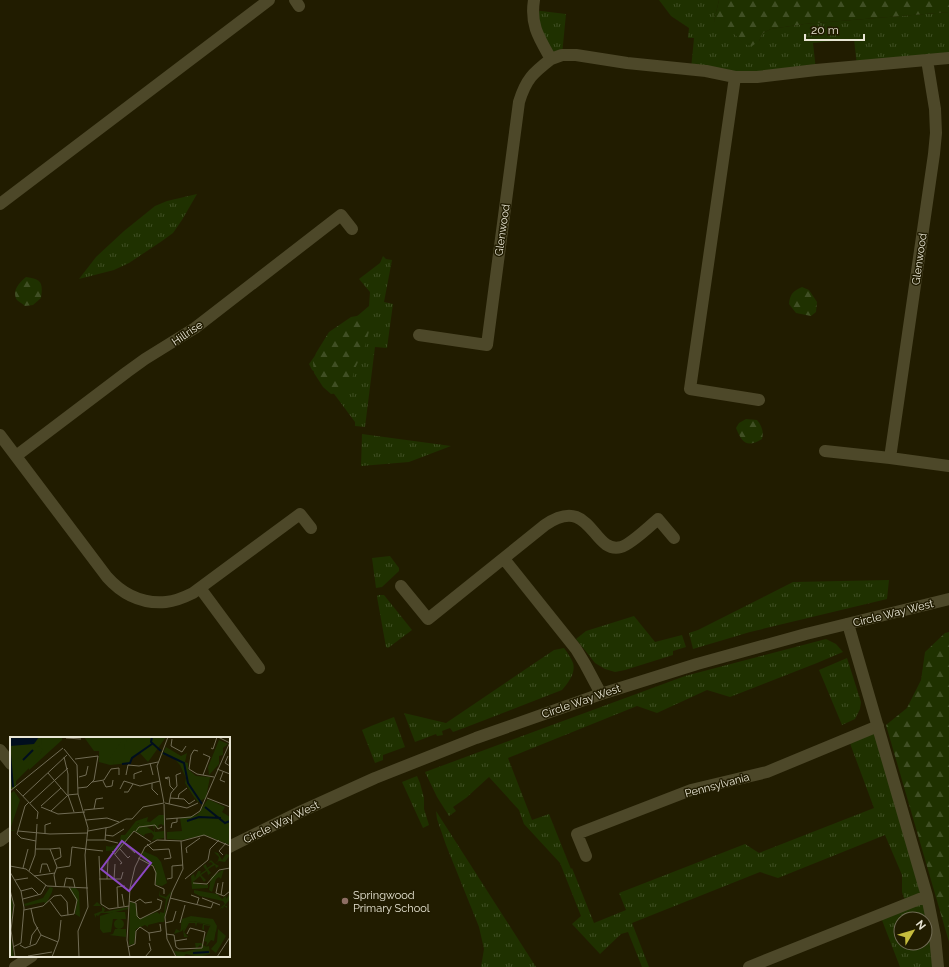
<svg xmlns="http://www.w3.org/2000/svg" width="949" height="967" viewBox="0 0 949 967" font-family="Raleway,sans-serif">
	<style>
		.grass { fill: url(#grass-tufts); fill-rule: evenodd }
		.forest { fill: url(#forest-firs) }
		.lines { fill: none; stroke-linecap: round; stroke-linejoin: round }
		.street { stroke: #4d4829; stroke-width: 12 }
		.secondary { stroke: #4d4829; stroke-width: 12 }
		.education-dot { fill: #8d6e63; stroke: #211c00; stroke-width: 1.5 }
		.labels { text-anchor: middle; stroke-width: 3; stroke-linejoin: round; paint-order: stroke }
		.street-label { font-size: 11px; fill: #e8e5d4; stroke: #211c00 }
		.poi-label { font-size: 11px; fill: #e8e5d4; stroke: #211c00; text-anchor: start }
		.inset-river { fill: none; stroke: #000e1e; stroke-width: 2 }
		.inset-road { fill: none; stroke: #716c55; stroke-width: 1 }
		.view { fill: #8b48c2; fill-opacity: 0.15; stroke: #8b48c2; stroke-width: 2 }
		.inset-edge { fill: none; stroke: #e8e5d4; stroke-width: 2 }
	</style>
	<defs>
		<pattern id="grass-tufts" width="24" height="20" patternUnits="userSpaceOnUse"><rect width="24" height="20" fill="#1f3100"/><path d="M3 7l-1-3M5 7V3M7 7l1-3M15 17l-1-3M17 17v-4M19 17l1-3" fill="none" stroke="#404f24"/></pattern>
		<pattern id="forest-firs" width="22" height="20" patternUnits="userSpaceOnUse"><rect width="22" height="20" fill="#1f3100"/><path d="M5 1l3.5 6h-7zM16 11l3.5 6h-7z" fill="#404f24"/></pattern>
	</defs>
	<rect width="100%" height="100%" fill="#211c00"/>
	<path class="grass" d="M659,0h60l-5,21 22,14 8,9 15,-3 4,-8 8,-4 33,-5 145,-12v46l-92,8 -3,-27 -41,4 3,27 -40,4 -85,-5 3,-31h-6l1,-10 -18,-12z
		M533,10l33,4 -4,41 -11,4z
		M197,194l-15,26 -9,13 -11,8 -33,22 -15,7 -35,9 17,-22 28,-26 31,-25 12,-5z
		M383,256l3,3 6,1 -8,42 9,2 -6,44 -12,-1 -10,80 -10,-1v-4l-35,-47 -8,-5 -3,-6 13,-18 47,-40 1,-14 -11,-13 21,-16z
		M362,434l89,12 -42,16 -48,4z
		M390,556l9,12v3l-17,16 -6,1 -4,-30z
		M889,580l-2,19 -137,33 -57,17 -4,-16 9,-3 95,-48z
		M378,595h6l28,35 -24,18 -2,-1 -9,-50z
		M634,616l21,26 27,-7 4,12 -13,4v4l-48,15 -10,2 -10,-3 -10,-6 -19,-24 10,-8z
		M826,639l10,5 7,8 -26,11 -87,34 -23,-7 -50,23 -20,-7 -129,52 24,62 17,-6 22,55 1,-1 22,55 32,-13 -7,-17 126,-49 14,9 115,-45 -26,-70 30,-12 49,170 11,71h-38l-20,-52 26,-11 -4,-12v-17l-17,-40 -107,43 -18,-6 -128,51 17,44h-7l-14,-35 -7,2 -21,20 -28,-30 9,-8 -21,-53 -36,-39 -5,-14 -30,-33 -23,21 -13,9 3,4 -7,5 -12,-19 -12,-25 260,-96zM901,919h24v24h-24z
		M564,648c3,4 7,10 9,15 3,10 -5,20 -11,27l-98,38 -11,4 -3,-4 -8,3 1,4 -6,1 -1,-2 -21,8 -11,-29 42,10 108,-73z
		M847,658l14,44 -1,7 -5,10 -13,6 -23,-55z
		M394,717l11,30 -22,8v5l-8,3 -13,-33 9,-4z
		M417,776l3,7 4,15v11l5,16 -6,3 -21,-46z
		M436,811l100,156h-55l3,-18 -5,-22 -33,-82 -9,-26z"/>
	<path class="forest" d="M719,0h230v12l-145,12 -33,5 -8,4 -4,8 -7,5 -9,-2 -7,-9 -18,-7 -4,-7z
		M26,277c16,2 17,6 15,21l-8,7 -8,1c-2,-2 -6,-4 -8,-6 -6,-9 3,-18 9,-23z
		M802,287l7,3 8,12 -1,10 -5,4 -15,-3 -7,-9c1,-10 4,-13 13,-17z
		M362,315l9,9 -6,22 -11,25 -3,13 -9,9 -11,1 -8,-7 -9,-14 -1,-11 3,-9 13,-21 22,-15z
		M746,419l11,1c5,6 7,12 5,19 -15,9 -20,4 -26,-11l3,-5z
		M949,632v310l-63,-217 21,-17 14,-28 4,-28 20,-19z"/>
	<g class="lines">
		<path class="street" d="M295,0l4,6
			M551,59l11,-4h14l51,8 79,8 29,6h22l59,-7 133,-12
			M735,77l-45,312 69,11
			M0,204l269,-204
			M419,335l68,10 32,-243c7,-23 14,-29 32,-43 -12,-21 -21,-34 -17,-59
			M0,435l107,142c16,18 36,27 59,25 10,-1 19,-5 27,-9l107,-79 11,14
			M825,451l65,7 59,8
			M16,456l111,-84 18,-13 50,-31 146,-113 11,14
			M890,458l44,-304 2,-21 -1,-24 -8,-49
			M504,559l72,90 9,15 16,30
			M401,586l27,33 117,-94c47,-32 47,30 76,22 9,-2 29,-21 37,-28l16,19
			M200,588l59,80
			M848,624l79,272 8,40 3,31
			M0,750l11,14
			M0,841l11,-8
			M586,856l-9,-22 114,-44 76,-18 111,-46
			M749,967l178,-71"/>
		<path class="secondary" d="M229,847l73,-36 73,-33 101,-40 125,-44 96,-30 109,-30 143,-35
			M15,967l17,-11"/>
	</g>
	<circle class="education-dot" cx="345" cy="901" r="4"/>
	<g class="labels">
		<g class="street-label">
			<text transform="translate(502 230) rotate(-82)" y="4">Glenwood</text>
			<text transform="translate(919 259) rotate(-82)" y="4">Glenwood</text>
			<text transform="translate(187 333) rotate(-34)" y="4">Hillrise</text>
			<text transform="translate(893 613) rotate(-14)" y="4">Circle Way West</text>
			<text transform="translate(581 701) rotate(-19)" y="4">Circle Way West</text>
			<text transform="translate(717 785) rotate(-15)" y="4">Pennsylvania</text>
			<text transform="translate(281 822) rotate(-26)" y="4">Circle Way West</text>
		</g>
		<g class="poi-label">
			<text x="353" y="899">Springwood<tspan x="353" dy="13">Primary School</tspan></text>
		</g>
	</g>
	<g transform="translate(10 737)">
		<rect width="220" height="220" fill="#211c00"/>
		<path d="M32,0h20v3l-33,30 -1,-4 13,-13 1,-4 -3,-2zM74,0h82l-18,25 -8,-9 -9,5 -1,5 -20,2 -11,-3v-11h-5zM136,84l12,4 1,4 -4,-3 -1,4 -1,-4 -6,1 7,5 -9,2 -1,2 -10,-5 -15,19 -13,1v-5l13,2 7,-12 9,-6 1,-5 4,-2 1,2zM204,115l4,1 4,7 4,-6 4,1 -5,7 -6,-1 -4,3 4,2 -3,2 -1,-3 -7,4 3,4 -3,2 -1,-4 -6,4 5,5 -2,2 -4,-6 -7,6 10,3 5,-1v4l-16,1 -1,-13 3,-2 1,4 3,-7h3l-1,3 6,-4 -3,-4 3,-2 1,4 6,-4 -2,-2 -3,1 5,-5 -3,-3 3,3 -2,2 4,4 3,-3 1,-4zM150,153v5l6,2 6,-6 -5,11 -3,20h-4v-10l4,1 2,-14 -7,-3zM183,184l16,4 7,5 -2,11 -3,-1 -7,9 -4,-4 -4,4 -1,-6h6l5,4 1,-5 -3,-1 6,-15 -6,-1v5l-2,-1 1,-5 -6,-1 -1,4 -1,-4h-6l-5,9 4,5h-4l-1,-8 -1,2 -8,3 2,-5 4,2 1,-3v-6l3,8 3,-8z" fill="#1f3100"/>
		<path d="M114,0l3,4 -3,3 1,4 -12,13 1,3h-8zM209,3l9,4 -5,4v7l-4,1v8l-10,11 -1,-8zM29,9l4,3 -6,11 -21,21v7l-5,2 -1,-36zM149,78h5l1,11 -4,-2 -4,2 -10,-5 -6,4 -3,-2 -3,7 -8,6 -8,12 -10,-2 10,-1 2,-10h4l11,-14 12,-4 -1,4 3,1zM144,91l1,4 9,-1v7l-12,2 2,-4 -3,-4h3zM133,114l14,6 4,5 6,21 -5,3 -6,-1 -1,-18 -13,-7zM214,132l-3,10 -2,-2 -3,2 -4,13 -3,-2 2,-13zM40,150l3,1 -1,4 -6,12 -2,-2 -19,4 -1,-2 19,-6zM59,151h7l3,4 1,25 -5,-3 2,-12zM184,153l23,4 5,5 4,-3v3l4,-5v5l-5,6v1h2v2l-3,-2 -4,6 4,-5 -5,2 6,-5 -2,-3 -23,-5 -6,-3zM87,165l8,7 -1,3 24,-5v2l-17,4h-10l-3,3 -2,-1v3l-2,-4 8,-3v-5h-9zM120,165l5,1 4,16 18,-7 4,3 -1,7 -12,3v2l-3,-2 -9,4 -2,15 -5,1zM181,179l22,3 4,7 -1,6 -4,-1 -2,-6 -17,-4 -5,1 -4,8 -3,-6 1,-5zM199,209l1,8 -11,3 -13,-3 -3,3h-6l-3,-6 10,1z" fill="#1f3100"/>
		<path d="M0,0h32l-1,8 -31,18zM156,10l15,9 6,-3 -2,9 3,1v6l8,7 14,1 -4,21 -8,4 -4,-5 -9,-14 1,-5 -6,-13 -8,-9 -10,-1zM4,54l6,9 -10,30 7,1h-7v-37zM198,62l17,8 -3,5 8,5v28l-25,-10 -23,5 -15,-1v-7l15,-1 -2,-13 17,-3zM1,160l2,7 -3,28 4,25h-4v-59z" fill="#1f3100"/>
		<path d="M103,175h12l1,7h-13l-2,13 -8,1 -3,-4v-13zM104 187a5 5 0 1 1 10 0a5 5 0 1 1-10 0ZM105,192h11v8l-17,-2 4,-1zM208,192l8,7 -10,17 -5,-4 6,-7z" fill="#1f3100"/>
		<path d="M0,0h29l-5,7 -24,2z" fill="#000e1e"/>
		<path class="inset-river" d="M142,0l-1,5 10,9M153,16l21,10 4,20 14,21M0,17l3,33M13,23l10,-10M112,27l8,-1 2,-5 20,-14M195,70l20,16 5,-2M177,84l12,-4 22,1M183,216l16,-1"/>
		<path class="inset-road" d="M208,0l12,6M56,1l15,1M162,2l-1,7 11,6 4,-6M201,11l2,1 4,-12M54,12l13,16 1,29 10,34 -3,27 3,52 -10,24 1,26M188,14l-4,-1 -3,5 -2,14 8,5 17,3M218,19l-3,7 5,3M54,20l4,17v20M65,22l23,-3 -4,24 -7,7 -9,1M140,26l3,12M207,32l13,5M213,35l-3,8 5,2M38,36l19,22 11,-1M116,38l2,-10 11,1 19,-4M193,38l7,-18 -7,-3M69,40l7,-2 2,-9M124,42v-5l8,-3M158,42l-3,-1 4,-1 1,9 4,4M93,44l3,6 6,-1 1,-6M82,45l12,-2 7,-11 8,-1v7M142,46v6l6,6M6,52l22,23 -1,7M110,52l4,-8 16,5 20,-5M0,54l53,-43M114,55h4l5,-8M58,58l6,17M13,59l44,-41M160,61l14,1 5,5 6,-4M197,61l23,9M168,62l1,-5 8,-6M19,65l-4,4 -8,28 4,4 15,3M20,66l38,-35M154,66l-7,-37 11,-29M155,66l22,5 11,-5M154,67l1,36M159,67l2,-11 6,-7 -1,-11 5,-2M31,69l20,-18M31,70l17,7 27,-2M84,72l2,-10 7,-1M74,73l20,-2M41,74l17,-16M156,82l25,-2 9,-6 30,-69M76,83l21,-2 12,4M161,91l1,-5 5,-1v-4M8,94l32,3 38,-1M78,94l22,-4 16,-8h6l11,-12 21,-4M126,94l3,-4 16,-2 3,4 4,-2M35,97v-9l6,-2M95,98l8,1 11,-7M77,103h18l1,-12M95,103l13,3M114,106l11,10M137,107l6,6 16,-1 2,9 -7,1M26,112h14l7,18 -3,8 2,12M40,112l10,-1 1,9 -6,3M75,112l18,2M110,112l8,9 2,-2M102,114l10,12 -2,1M177,116l-1,-5 14,-10M105,117l19,-23 17,11M213,118l-4,-4 7,-8M89,119l2,48 8,5 20,-3M128,121l15,8 3,7 -1,12 9,4v5M0,129l16,3 21,17 41,2M13,131l5,-19M47,131l13,-2 2,-19 14,2M19,134l6,-16 2,-31M0,135l11,19 3,17 -3,35 -8,4M30,136l2,-9h5l3,8M24,139l21,-3M89,142h22l2,-7M97,142l1,-19M104,142l1,-15M157,142l5,-1v-12l11,-1M175,142l23,-19 2,-11 9,-9M5,143l13,-2M183,146l14,1 12,-14 11,-2M208,146l-2,10 8,3 6,-5M54,150l2,-9 7,1 2,9M0,153l4,15 -3,25 4,27M11,154l11,-3 7,7M112,157l2,12M181,158l8,3 -2,6M211,158l2,-13M160,161l41,10 2,-5M192,161l18,7M13,162l18,-5 5,-9M40,164l11,15 13,-2 3,-14 -8,-13M119,164l7,2 1,13 3,3 20,-10 2,-8 -5,-2M125,165l5,-3 5,4 7,-1M108,170l-1,-20 8,-1M14,173l19,-4 11,-10 7,-1 6,7 1,13M155,186l8,-2 3,-10M170,186l5,-18M139,196l12,-2 -1,-7M156,197l8,1 2,12 3,2 23,-1 3,-16 -15,-4 -3,6M31,198l17,7M165,204l12,-2M10,208l5,3 11,-4 5,-9 -7,-13 -3,-13M20,208l2,-10 6,-8M118,210l7,-3 1,-13 4,-4 9,6 1,8M18,219l24,-4M42,220l7,-18 2,-19M120,220l-3,-17 3,-52 5,-21 10,-20 12,-7 25,1 22,-6 26,11M135,220l6,-7 -2,-7M166,220l-9,-18 -2,-22 7,-25 11,-23 -2,-28M207,220l13,-20"/>
		<path class="view" d="M112,104l29,22 -22,28 -28,-22z"/>
		<rect width="220" height="220" class="inset-edge"/>
	</g>
	<g transform="translate(913 931) rotate(52)"><circle r="19" fill="#211c00" stroke="#716c55"/>
	<path d="M0-3L7 15L0 10L-7 15Z" fill="#c6bc3d"/>
	<text y="-6" font-size="11" font-weight="bold" text-anchor="middle" fill="#e8e5d4">N</text>
	</g>
	<path d="M805 34v6h59v-6" fill="none" stroke="#e8e5d4" stroke-width="2"/>
	<text x="811" y="34" font-size="12" fill="#e8e5d4" stroke="#211c00" stroke-width="3" paint-order="stroke">20 m</text>
</svg>
